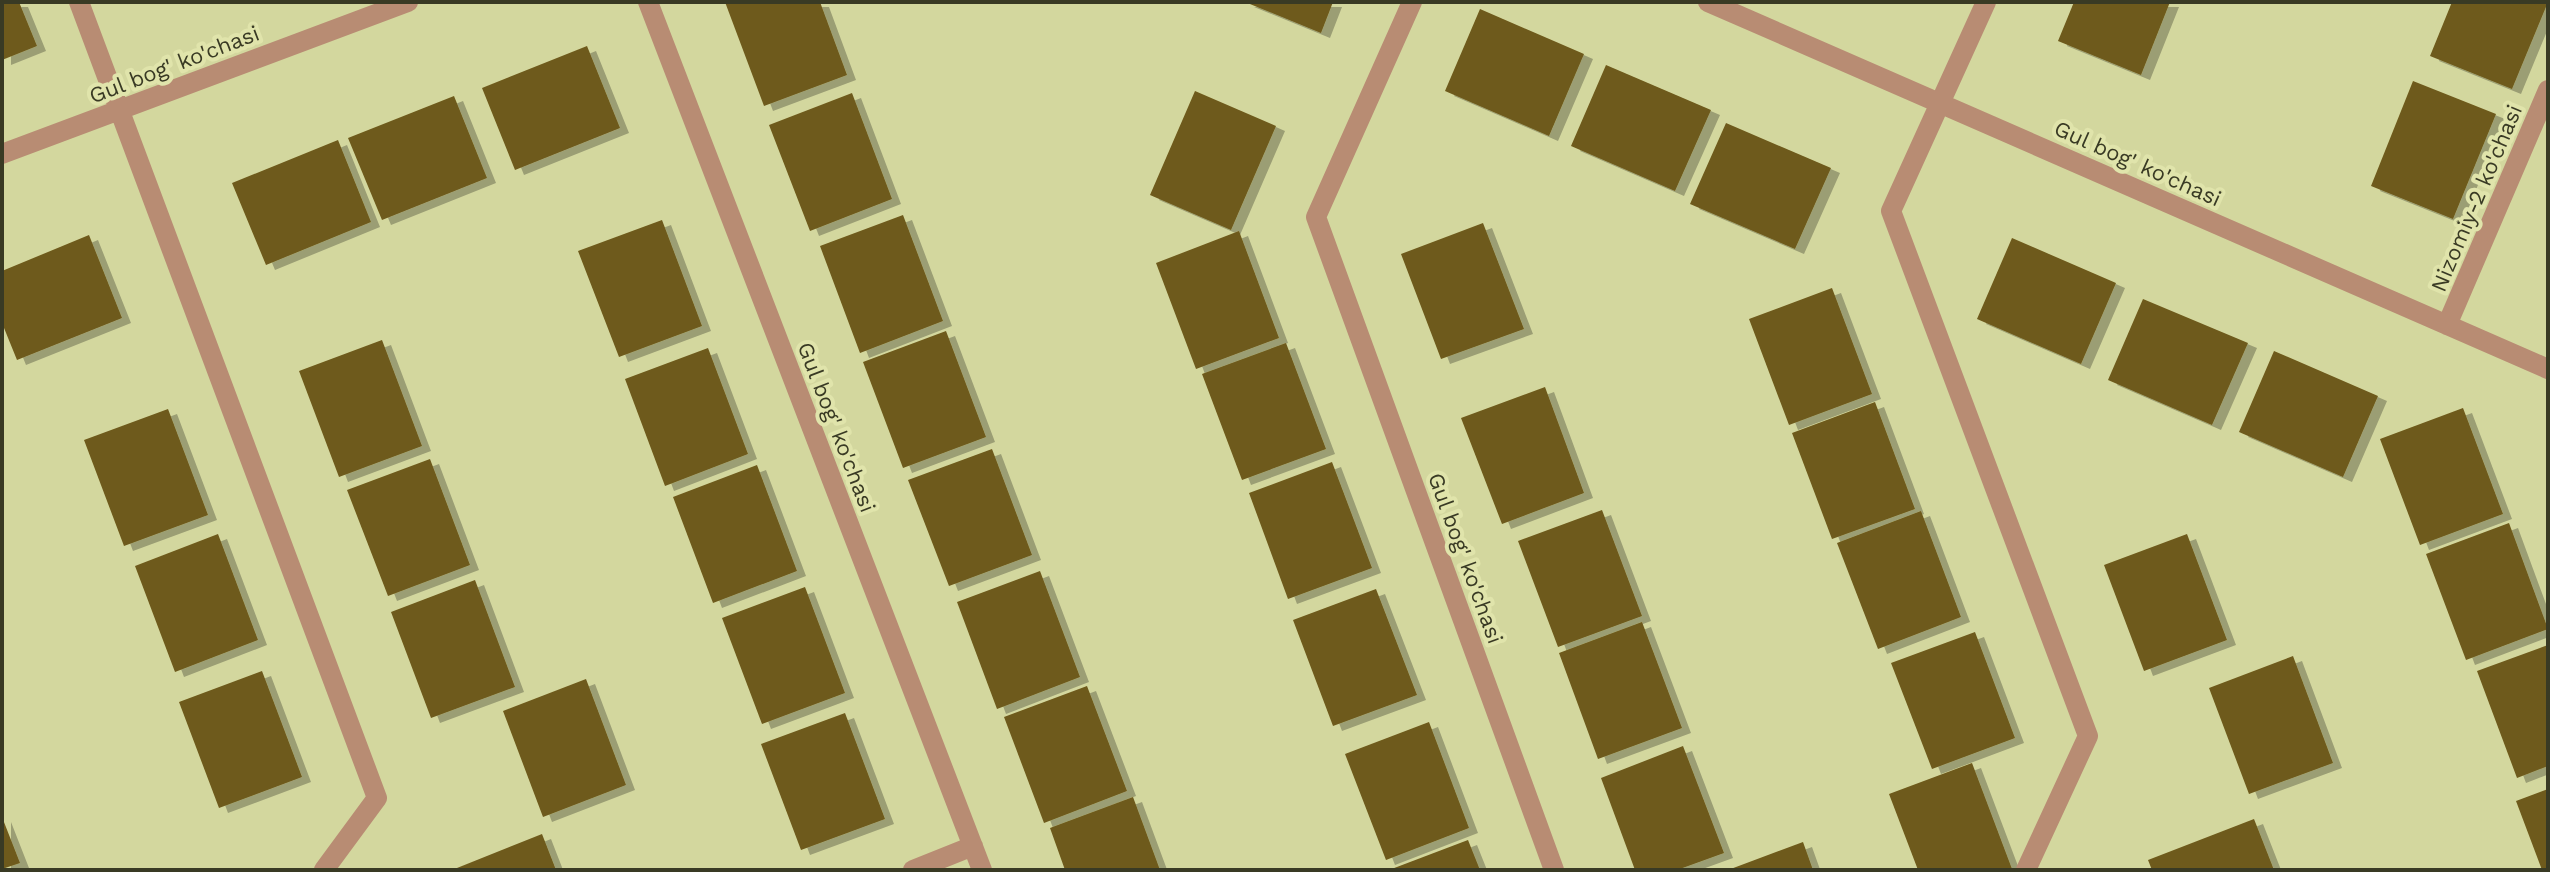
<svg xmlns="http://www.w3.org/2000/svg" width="2550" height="872" viewBox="0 0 2550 872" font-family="'Work Sans',sans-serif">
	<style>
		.building { fill: #6e5a1b; filter: url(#shadow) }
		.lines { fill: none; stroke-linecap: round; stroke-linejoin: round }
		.street { stroke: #b88c73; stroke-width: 20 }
		.labels { text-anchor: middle; stroke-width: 8; stroke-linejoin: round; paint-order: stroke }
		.street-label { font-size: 22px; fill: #393a24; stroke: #e0e4ab }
	</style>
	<defs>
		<filter id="shadow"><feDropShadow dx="9" dy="5" stdDeviation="0" flood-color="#0004"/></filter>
	</defs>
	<rect width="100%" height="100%" fill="#d3d79e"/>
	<path class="building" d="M2,2h17l18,44 -35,14z
		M725,2h95l27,73 -83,31z
		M1245,2h88l-12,31z
		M2074,2h96l-29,73 -83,-34z
		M2452,2h96l-36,87 -82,-33z
		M1480,9l104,45 -35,82 -104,-45z
		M587,46l33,82 -105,42 -33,-82z
		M1606,65l105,45 -36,81 -104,-45z
		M2413,81l83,33 -43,105 -82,-33z
		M1195,91l81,35 -45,104 -81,-35z
		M852,93l40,106 -82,32 -41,-106z
		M454,96l33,82 -105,42 -34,-82z
		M1726,123l105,45 -36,81 -105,-45z
		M338,140l33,82 -105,43 -34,-82z
		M903,215l40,106 -83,32 -40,-107z
		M662,220l40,106 -83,31 -41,-106z
		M1483,223l41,106 -83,30 -40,-105z
		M1239,231l40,107 -83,31 -40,-106z
		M89,235l33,83 -105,42 -15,-37v-52z
		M2012,238l104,45 -35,81 -104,-45z
		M1832,288l40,106 -83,31 -40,-106z
		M2143,299l105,44 -36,82 -104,-45z
		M946,331l40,106 -83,31 -40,-106z
		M382,340l40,106 -83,31 -40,-106z
		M1286,343l40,106 -84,31 -40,-106z
		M708,348l40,106 -83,32 -40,-107z
		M2274,351l104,45 -35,81 -104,-45z
		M1545,387l39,106 -82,31 -41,-106z
		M1875,402l40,107 -83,30 -40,-106z
		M2463,408l40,106 -83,31 -40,-106z
		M168,409l40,106 -84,31 -40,-106z
		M992,449l40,106 -83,31 -41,-106z
		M430,459l40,106 -82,31 -41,-106z
		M1332,462l40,106 -84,31 -39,-106z
		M757,465l40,106 -84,32 -40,-106z
		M1602,510l40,106 -84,31 -40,-106z
		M1921,511l40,106 -83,32 -41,-106z
		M2509,523l39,106 -82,31 -40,-106z
		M218,534l40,106 -83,32 -40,-106z
		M2187,534l40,106 -83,31 -40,-106z
		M1040,571l40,106 -83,32 -40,-107z
		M475,580l40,107 -84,31 -40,-106z
		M805,587l40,106 -83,31 -40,-106z
		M1376,589l41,106 -84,31 -40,-106z
		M1642,622l40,106 -84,31 -39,-106z
		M1975,632l40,106 -83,31 -41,-106z
		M2548,645v121l-31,12 -40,-107z
		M2293,656l40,107 -84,31 -40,-106z
		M262,671l40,106 -83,31 -40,-106z
		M586,679l40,106 -83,32 -40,-106z
		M1087,686l40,105 -83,32 -40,-106z
		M845,713l40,106 -84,31 -40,-106z
		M1429,722l40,106 -83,32 -41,-106z
		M1683,746l41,107 -47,17h-42l-34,-92z
		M1972,763l40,106 -94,1 -29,-76z
		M2548,789v81h-6l-26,-69z
		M1133,797l27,73h-95l-15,-42z
		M2,817l18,46 -18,6z
		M2254,819l20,51h-122l-4,-10z
		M542,834l14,36h-104z
		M1468,840l12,30h-91z
		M1803,842l10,28h-85z"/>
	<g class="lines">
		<path class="street" d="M79,2l298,796 -53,72
			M648,2l334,868
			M1412,2l-96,215 238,653
			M1708,2l840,367
			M1986,2l-95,209 197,525 -62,134
			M2,154l406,-152
			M2447,325l101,-235
			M913,870l60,-24"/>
	</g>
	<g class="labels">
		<g class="street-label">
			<text transform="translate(174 64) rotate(-21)" y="8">Gul bog' ko'chasi</text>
			<text transform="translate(2138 163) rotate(24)" y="8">Gul bog' ko'chasi</text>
			<text transform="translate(2476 198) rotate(-67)" y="8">Nizomiy-2 ko'chasi</text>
			<text transform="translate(837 427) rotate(69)" y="8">Gul bog' ko'chasi</text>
			<text transform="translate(1466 558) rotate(70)" y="8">Gul bog' ko'chasi</text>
		</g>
	</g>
	<rect width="2550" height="872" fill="none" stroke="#393a24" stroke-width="8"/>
</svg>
